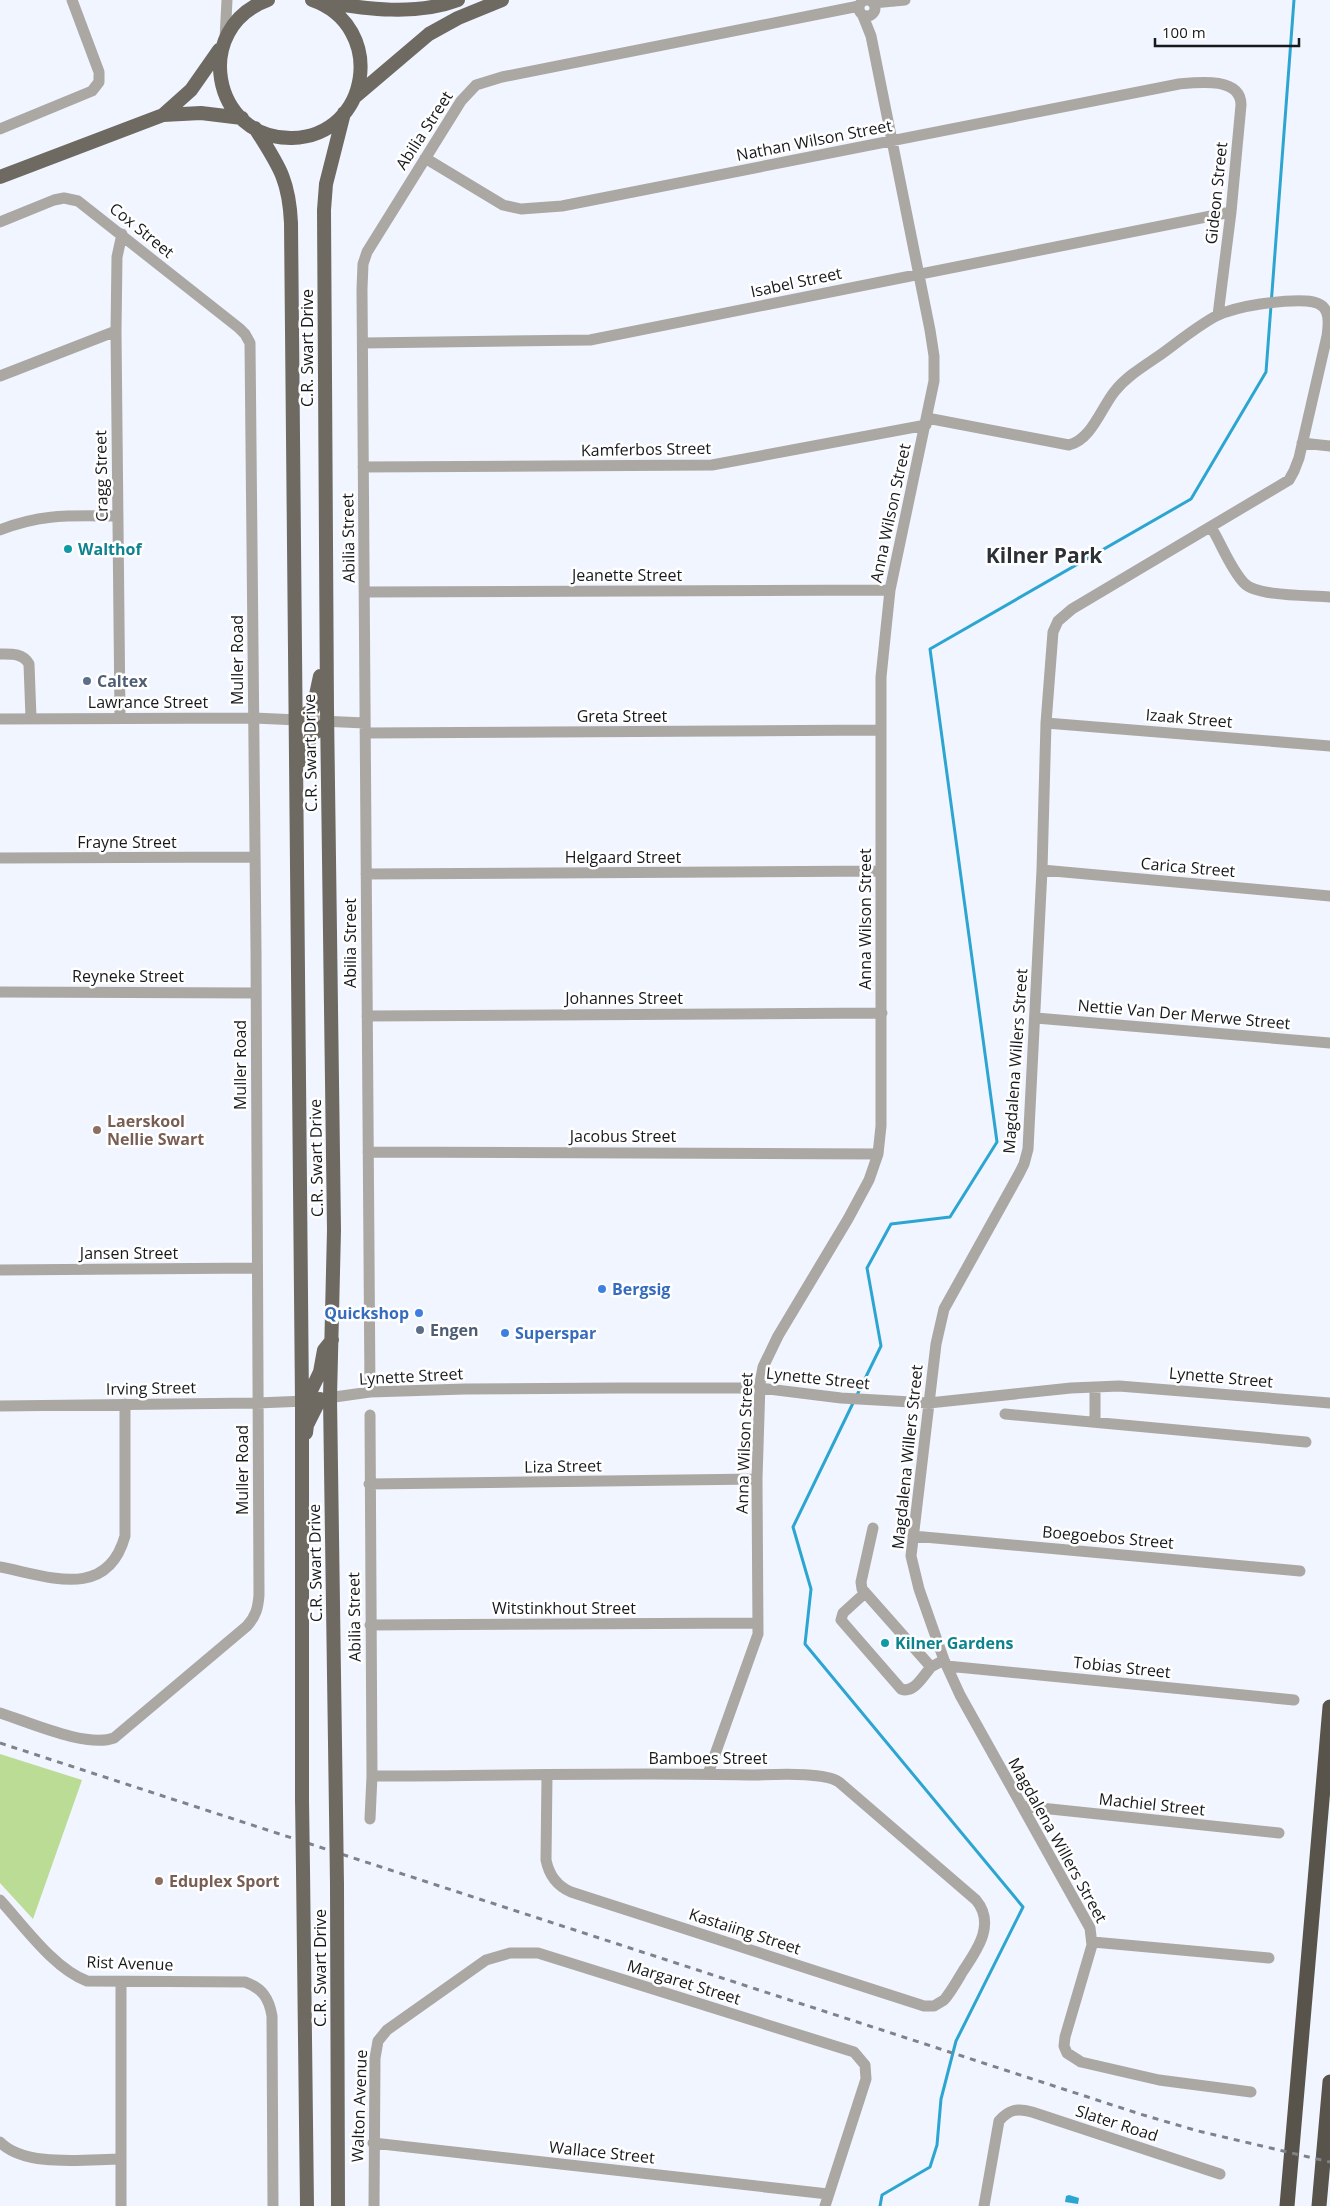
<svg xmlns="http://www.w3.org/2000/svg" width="1330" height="2206" viewBox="0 0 1330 2206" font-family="'Open Sans',sans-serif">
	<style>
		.green { fill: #badc94 }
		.water { fill: #2ca5d1 }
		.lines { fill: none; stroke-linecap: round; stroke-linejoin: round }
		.stream { stroke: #2ca5d1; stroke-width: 3 }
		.minor { stroke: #aba8a4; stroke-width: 11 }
		.major { stroke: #6e6a62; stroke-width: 14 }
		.highway { stroke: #58544b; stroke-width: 15 }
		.rail { stroke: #7f8288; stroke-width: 3; stroke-dasharray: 6 6; stroke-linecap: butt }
		.major-bridge { stroke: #6e6a62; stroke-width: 14 }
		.culture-dot { fill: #0f9aa8; stroke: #fff; stroke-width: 2 }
		.service-dot { fill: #5c6f8a; stroke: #fff; stroke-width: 2 }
		.education-dot { fill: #8d6e63; stroke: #fff; stroke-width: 2 }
		.shop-dot { fill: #3f7fe0; stroke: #fff; stroke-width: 2 }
		.labels { text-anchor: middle; stroke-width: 5; stroke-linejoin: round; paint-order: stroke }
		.street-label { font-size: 16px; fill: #17191c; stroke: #fff }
		.culture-label { font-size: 16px; font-weight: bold; fill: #0d838f; stroke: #fff; text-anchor: start }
		.service-label { font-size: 16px; font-weight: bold; fill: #4e5e75; stroke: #fff; text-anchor: start }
		.education-label { font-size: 16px; font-weight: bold; fill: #785e54; stroke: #fff; text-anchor: start }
		.shop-label { font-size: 16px; font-weight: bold; fill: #366cbe; stroke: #fff; text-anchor: start }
		.district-label { font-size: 21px; font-weight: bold; fill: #2c3037; stroke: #fff }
	</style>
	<rect width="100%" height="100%" fill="#f0f5ff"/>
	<path class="green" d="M0,1754l82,26 -49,139 -33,-36z"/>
	<path class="water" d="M1069,2195l10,3 -1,6 -13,-2 1,-6z"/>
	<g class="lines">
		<path class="stream" d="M857,1395l24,-49 -14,-78 24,-44 59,-7 47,-75 -67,-493 261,-150 75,-127 28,-372
			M854,1401l-61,126 18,62 -6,55 218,263 -67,134 -15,58 -4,46 -7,22 -48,28 -2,11"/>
		<path class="minor" d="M859 8a8 8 0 1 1 16 0a8 8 0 1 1-16 0Z
			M873,3l32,-3
			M225,39l2,-39
			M0,129l92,-38 7,-9v-10l-27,-72
			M425,158l78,47 18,4 41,-3 617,-122c20,-2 62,-7 62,21l-10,107 -13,103
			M0,222l54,-22 10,-2 14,3 161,127 6,6 5,9 6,607 3,645c-1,13 -3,21 -12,31l-133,112c-28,10 -85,-16 -114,-25
			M364,343l226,-3 641,-128
			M0,376l116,-45
			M927,418l142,27c23,-6 32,-37 46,-54 12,-15 29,-25 45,-36 18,-13 36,-28 56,-39 23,-11 65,-16 90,-15 23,1 24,15 21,35l-28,122 -5,13 -5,9 -217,129 -14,12 -5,11 -7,91 -4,147 -14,279 -4,15 -5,10 -75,135 -8,35 -25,212 8,33 25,71 16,35 130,233 2,17 -27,92 -1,9 3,7 14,9 78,18 92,12
			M1302,443l28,3
			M363,467l349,-2 214,-40
			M1211,527c11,18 19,41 33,56 13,14 67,12 86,14
			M0,530c43,-17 73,-14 117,-14
			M365,592l525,-2
			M0,654c11,0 23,-1 29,10l2,54
			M120,717l-4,-386 1,-74 5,-23
			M0,719l253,-1 112,5
			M1046,723l284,23
			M365,733l515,-3
			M0,858l254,-1
			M1042,870l288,26
			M366,874l515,-3
			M0,992l256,1
			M367,1016l515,-3
			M1036,1018l294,25
			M368,1152l510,2
			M0,1270l257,-2
			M370,1392l-8,-1103 1,-25 4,-12 94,-151 15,-16 26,-8 357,-71
			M0,1406l257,-3 49,-2 64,-9 95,-3 154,-1h141l81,10 88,5 142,-15 48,-2 211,17
			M1005,1414l301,28
			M370,1415l2,361 -2,43
			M1095,1422v-35
			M369,1484l388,-5
			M873,1528l-12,54 1,7 69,78 13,-7
			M913,1536l387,35
			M0,1567c48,9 107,34 125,-31v-132
			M865,1593l-22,20 -2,7 60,69c13,5 22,-13 30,-22
			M370,1625l388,-2
			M947,1666l347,34
			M708,1774l50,-140 -1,-155 3,-96 3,-16 15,-31 70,-117 21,-39 9,-26 3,-28v-449l9,-87 44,-209v-25l-4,-26 -59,-294 -8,-20
			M372,1776c125,0 251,-4 377,-1 21,0 73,-4 90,7l137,118c20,24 1,50 -13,71 -6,10 -12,21 -19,29l-10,6h-10l-353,-114c-14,-6 -22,-17 -25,-32l1,-85
			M1022,1806l257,27
			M0,1900c23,25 54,69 87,81l158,1c17,6 24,16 27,34l1,190
			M1093,1942l176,16
			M0,2142c25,26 87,17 121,17
			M373,2143l455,51
			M121,2206v-224
			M374,2206l1,-148 3,-17 9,-11 99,-70 24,-7h28l316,99 11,13 1,14 -41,127
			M984,2206l15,-85c10,-12 19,-13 33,-9l188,62"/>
		<path class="major" d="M268,0c-76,27 -57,139 24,138 79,-2 95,-112 20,-138
			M324,2c42,7 92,14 134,-2
			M356,96l73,-62 29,-16 44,-18
			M163,115l28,-25 28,-40
			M255,128c23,37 34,50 36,95l11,1178v398
			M0,177l163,-62 38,-2 41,5
			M296,721l17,-12 7,-33
			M299,762l13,-27 15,-12
			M306,1401l14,-29 4,-22 8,-10
			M306,1433l1,-8 13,-26
			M336,1812l-6,-414 4,-168 -7,-520 -3,-500 2,-26 18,-71
			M303,1870l4,336
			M337,1885l1,321"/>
		<path class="highway" d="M1287,2206l43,-499
			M1319,2206l11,-124"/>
		<path class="rail" d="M0,1743l1140,371 58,17 132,31"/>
		<path class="major-bridge" d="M302,1799l1,71
			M336,1812l1,73"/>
	</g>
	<g class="culture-dot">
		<circle cx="68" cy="549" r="5"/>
		<circle cx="885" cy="1643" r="5"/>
	</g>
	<g class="service-dot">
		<circle cx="87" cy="681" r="5"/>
		<circle cx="420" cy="1330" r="5"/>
	</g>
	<g class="education-dot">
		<circle cx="97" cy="1130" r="5"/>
		<circle cx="159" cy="1881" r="5"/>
	</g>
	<g class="shop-dot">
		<circle cx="602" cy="1289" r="5"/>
		<circle cx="419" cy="1313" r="5"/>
		<circle cx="505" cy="1333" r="5"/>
	</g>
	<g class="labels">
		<g class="street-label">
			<text transform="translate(424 130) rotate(-57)" y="6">Abilia Street</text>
			<text transform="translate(814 140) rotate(-11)" y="6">Nathan Wilson Street</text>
			<text transform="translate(1216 193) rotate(-84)" y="6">Gideon Street</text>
			<text transform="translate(142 230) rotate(39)" y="6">Cox Street</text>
			<text transform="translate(796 282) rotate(-12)" y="6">Isabel Street</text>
			<text transform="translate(307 348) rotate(-90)" y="6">C.R. Swart Drive</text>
			<text transform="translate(646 449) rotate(-1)" y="6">Kamferbos Street</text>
			<text transform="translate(101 476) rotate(-91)" y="6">Cragg Street</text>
			<text transform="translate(890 513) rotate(-78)" y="6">Anna Wilson Street</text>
			<text transform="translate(348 538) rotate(-91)" y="6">Abilia Street</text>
			<text x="627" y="581">Jeanette Street</text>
			<text transform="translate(237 660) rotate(-90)" y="6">Muller Road</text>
			<text x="148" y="708">Lawrance Street</text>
			<text x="622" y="722">Greta Street</text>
			<text transform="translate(1189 718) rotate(5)" y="6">Izaak Street</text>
			<text transform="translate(310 753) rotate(-91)" y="6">C.R. Swart Drive</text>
			<text x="127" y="848">Frayne Street</text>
			<text x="623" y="863">Helgaard Street</text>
			<text transform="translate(1188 867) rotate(5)" y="6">Carica Street</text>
			<text transform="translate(865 919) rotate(-90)" y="6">Anna Wilson Street</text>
			<text transform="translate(350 943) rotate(-90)" y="6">Abilia Street</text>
			<text x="128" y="982">Reyneke Street</text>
			<text x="624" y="1004">Johannes Street</text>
			<text transform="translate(1184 1014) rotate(5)" y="6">Nettie Van Der Merwe Street</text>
			<text transform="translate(1015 1061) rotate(-86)" y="6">Magdalena Willers Street</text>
			<text transform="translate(240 1065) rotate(-90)" y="6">Muller Road</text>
			<text x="623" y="1142">Jacobus Street</text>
			<text transform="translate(316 1158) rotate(-91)" y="6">C.R. Swart Drive</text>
			<text x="129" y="1259">Jansen Street</text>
			<text transform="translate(411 1376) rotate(-3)" y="6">Lynette Street</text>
			<text transform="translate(1221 1377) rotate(5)" y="6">Lynette Street</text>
			<text transform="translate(818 1378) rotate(6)" y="6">Lynette Street</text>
			<text transform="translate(151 1388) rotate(-1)" y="6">Irving Street</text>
			<text transform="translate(744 1443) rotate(-88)" y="6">Anna Wilson Street</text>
			<text transform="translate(907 1457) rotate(-84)" y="6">Magdalena Willers Street</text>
			<text transform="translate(563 1466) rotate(-1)" y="6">Liza Street</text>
			<text transform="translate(242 1470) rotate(-90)" y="6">Muller Road</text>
			<text transform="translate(1108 1537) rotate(5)" y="6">Boegoebos Street</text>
			<text transform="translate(315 1563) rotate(-91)" y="6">C.R. Swart Drive</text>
			<text x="564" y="1614">Witstinkhout Street</text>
			<text transform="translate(354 1617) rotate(-91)" y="6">Abilia Street</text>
			<text transform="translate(1122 1667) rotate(6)" y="6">Tobias Street</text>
			<text x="708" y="1764">Bamboes Street</text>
			<text transform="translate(1152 1804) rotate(6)" y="6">Machiel Street</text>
			<text transform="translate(1058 1840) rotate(61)" y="6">Magdalena Willers Street</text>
			<text transform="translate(745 1931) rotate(18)" y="6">Kastaiing Street</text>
			<text transform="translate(130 1963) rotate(2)" y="6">Rist Avenue</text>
			<text transform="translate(320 1968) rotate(-90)" y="6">C.R. Swart Drive</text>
			<text transform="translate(684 1982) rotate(17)" y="6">Margaret Street</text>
			<text transform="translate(359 2106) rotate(-88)" y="6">Walton Avenue</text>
			<text transform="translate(1117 2123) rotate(18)" y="6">Slater Road</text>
			<text transform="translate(602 2152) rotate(6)" y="6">Wallace Street</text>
		</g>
		<g class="culture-label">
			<text x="78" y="555">Walthof</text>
			<text x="895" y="1649">Kilner Gardens</text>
		</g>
		<g class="service-label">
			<text x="97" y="687">Caltex</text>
			<text x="430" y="1336">Engen</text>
		</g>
		<g class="education-label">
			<text x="107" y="1127">Laerskool<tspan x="107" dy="18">Nellie Swart</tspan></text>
			<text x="169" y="1887">Eduplex Sport</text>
		</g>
		<g class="shop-label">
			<text x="612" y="1295">Bergsig</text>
			<text x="409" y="1319" text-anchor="end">Quickshop</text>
			<text x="515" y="1339">Superspar</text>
		</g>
		<g class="district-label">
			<text x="1044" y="563">Kilner Park</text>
		</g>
	</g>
	<path d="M1155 38v8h144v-8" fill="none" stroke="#17191c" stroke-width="2.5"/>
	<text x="1162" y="38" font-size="15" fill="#17191c" stroke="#ffffff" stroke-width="4" paint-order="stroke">100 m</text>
</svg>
